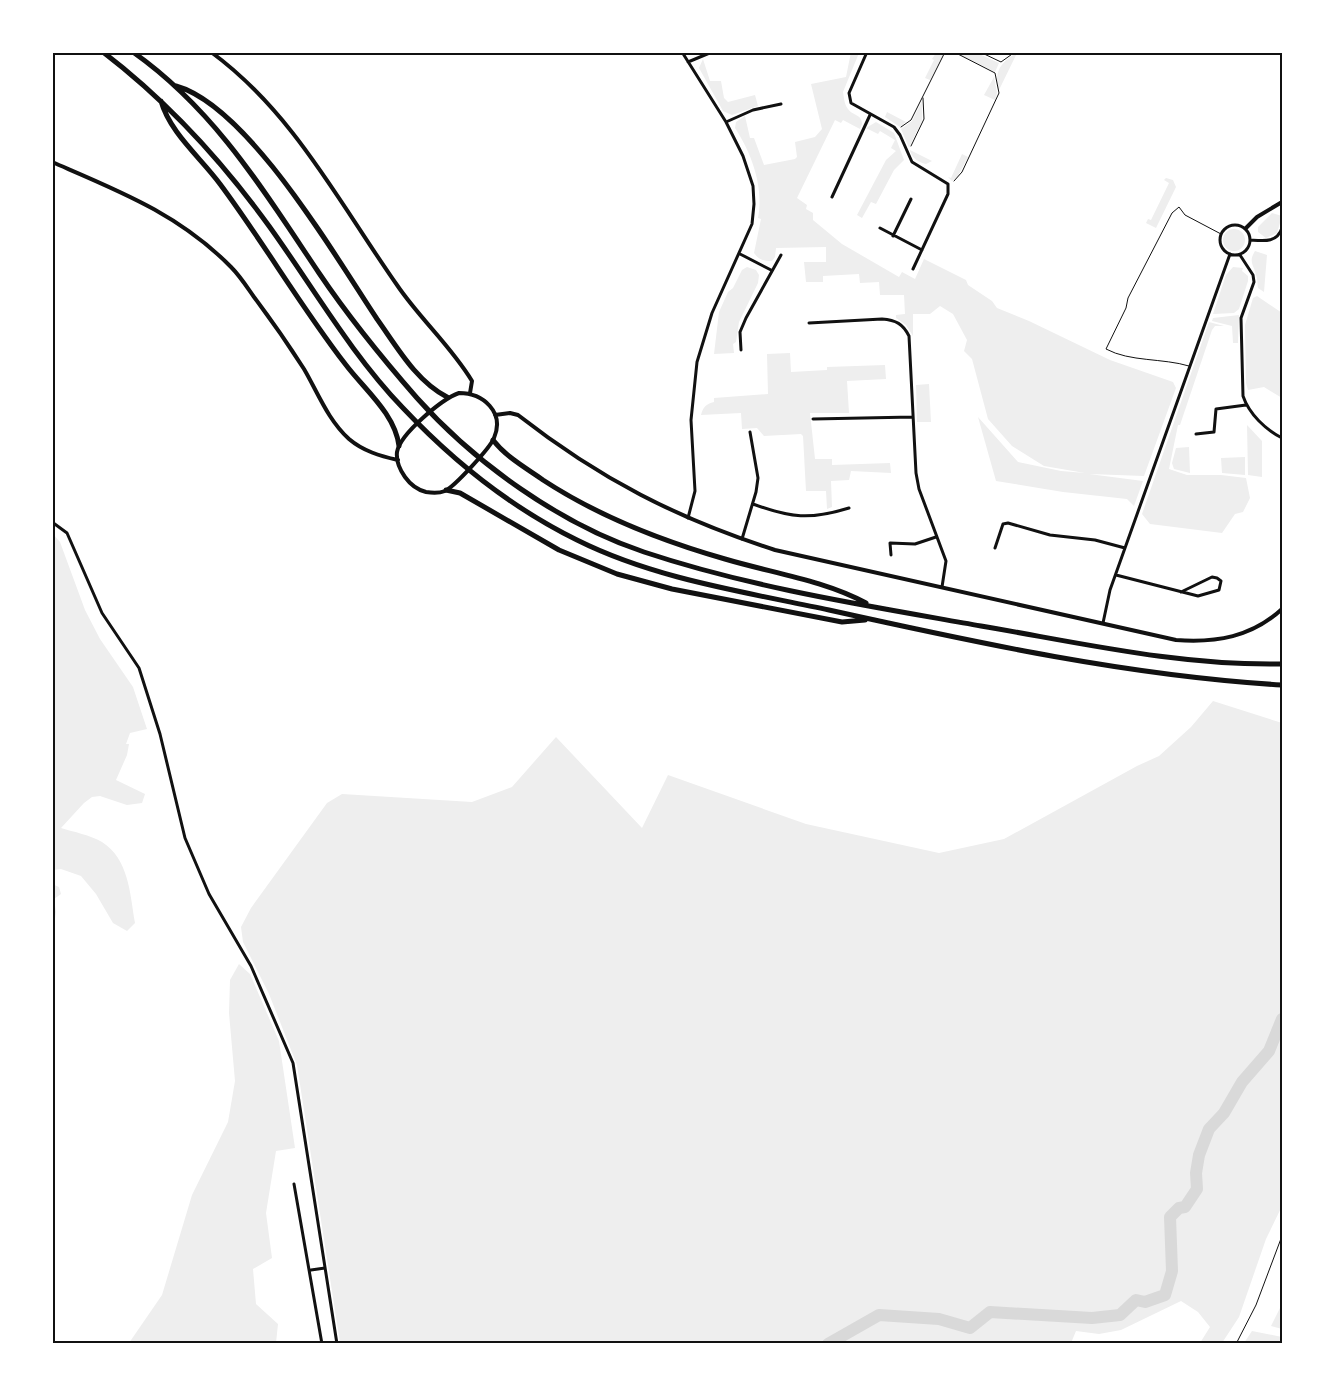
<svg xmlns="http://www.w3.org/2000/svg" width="1335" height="1396" viewBox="0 0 1335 1396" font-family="'Asap Condensed',sans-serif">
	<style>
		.green { fill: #eee }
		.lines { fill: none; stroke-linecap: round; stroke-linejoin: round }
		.river { stroke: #d9d9d9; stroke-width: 12 }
		.path { stroke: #111; stroke-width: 1 }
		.service { stroke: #111; stroke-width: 1 }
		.minor { stroke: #111; stroke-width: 3 }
		.tertiary { stroke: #111; stroke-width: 4 }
		.trunk { stroke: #111; stroke-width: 5 }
		.neatline { fill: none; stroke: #111; stroke-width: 2 }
	</style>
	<rect width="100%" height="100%" fill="#fff"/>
	<path class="green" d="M851,52l8,1 -16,39c1,5 1,12 5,17 5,7 14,5 14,15l-2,5 -17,-9 -2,3 -6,-3 -38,78 10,7 -1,4 7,4v7l29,24 57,33 3,-5 13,7 9,-20 42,21 2,5 24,16 5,7 32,13 81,39 63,22 3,6 -32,88 -55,-2 54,7 -9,25 -7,-7 -64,-7 -67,-11 -18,-64 40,45 43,9 24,2 -41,-7 -32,-20 -24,-27 -16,-60 -8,-8 3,-11 -14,-26 -13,-8 -10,8h-17v22l-7,-11 -10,-7v-3l9,-1 -1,-19h-24l-1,-13 -19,1 -1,-9 -36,2v6h-17l-2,-20h22v-15l-50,1 -1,9 -3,4c-9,0 -13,-1 -18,-8l7,-34 -3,-1c6,-31 -6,-64 -23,-90l1,-6 9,-6 5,22h4l10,27 31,-6 2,-2 -2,-15 20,-5 7,-8 -11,-45 35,-7z
		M936,53h8l-14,27 -5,-2 9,-18 -2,-1z
		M956,53h21l22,10 -4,9z
		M1017,53l-18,37c-6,-17 2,-29 18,-37z
		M703,59l7,22h11l3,17 4,4 27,-7 3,11 -26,9 -9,-4 -24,-43z
		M994,77l3,16 -2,7 -11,-5z
		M922,101v20l-13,27 -8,-19 11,-8z
		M887,112l19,10 -6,5 -15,-10z
		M876,122l18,11 10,27 -10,10 -18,34 -5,-2 -9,16 -5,-3 29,-55 10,-9 -5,-3 4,-8 -15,-9 -2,3 -12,-6z
		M910,151v-1l22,11 -6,3c-8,-2 -13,-5 -16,-13z
		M962,154l6,3 -10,19 -6,5 -4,-4 3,1z
		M1166,178l7,2 3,7 -20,41 -10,-5 2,-4 3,1 18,-37 -5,-3z
		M1272,213l10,3 -5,17 -11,5 -8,-6v-5z
		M1223 240a11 11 0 1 1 22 0a11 11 0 1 1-22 0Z
		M1255,251l12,4 -3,37 -6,-4c-1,-5 0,-8 -2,-13 -2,-10 -8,-13 -1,-24z
		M747,267l9,3 3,5 -1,8 -19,39 -3,20 -3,2 1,9 -20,1 5,-42 9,-20 5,-4 9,-18z
		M1233,267l10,1 -1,3 6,5v5l-9,28 -5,4 -21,1 13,-39z
		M1257,296l25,17v85l-18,-11 -16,3 -2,-7 -1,-58 8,-27z
		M1239,315l-1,28h-5l-1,-17 -20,-5 1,-3z
		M1209,322l15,4h-9l-3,4 -32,95h-2l-9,44 18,6h34l25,3 4,20 -7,14 -8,2 -13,19 -72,-9 -8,-10z
		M790,353l1,19 36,-2v-3l58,-2 1,14 -39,2 2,32h-39l5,46h17v6l58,-2 1,10 -40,-2 -2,9 -18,1 1,26 -5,2 -1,-18h-20l-3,-55 -2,-2 -37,2 -7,-8 -15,1 -1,-16 -40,2c2,-8 5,-11 13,-13v-4l54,-4 -1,-40z
		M929,384l2,38h-14l-1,-37z
		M1247,425l15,16v36l-14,-2z
		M1189,447l1,26 -16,-4 -2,-6 4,-15z
		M1245,457v18l-23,-2 -1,-15z
		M53,534l7,8 25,68 15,29 33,48 14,42 -17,4 -4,11h3l-2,11 -11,25 29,14 -3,9 -15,2 -27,-9 -8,1 -8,6 -23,25c13,4 29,7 41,14 27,17 28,52 33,81l-8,8 -14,-8 -17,-29 -15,-18 -20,-7 -8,1z
		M1213,701l69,22v483l-16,33 -27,78 -17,26h-22l10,-16 -12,-15 -17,-11 -60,29 -22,4 -23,-3 -5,12h-731l-43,-278 -28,-71 -26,-52 -2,-15 10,-19 76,-105 15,-9 130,8 40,-15 44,-50 86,91 26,-53 138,49 133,29 65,-14 133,-73 22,-10 32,-29z
		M52,884l7,3 2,7 -7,5 2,13 -3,20z
		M239,964l11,10 29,67 16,107 -19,3 -10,62 6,45 -19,11 3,35 22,20 -2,19h-147l33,-48 30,-100 36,-73 7,-41 -6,-68 1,-33z
		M1282,1304v25l-11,-3z
		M1252,1331l30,6 -4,6h-34z"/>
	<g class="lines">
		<path class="river" d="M828,1344l51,-29 60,4 31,9 20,-16 102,6 28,-3 16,-15 9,2 20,-7 7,-24 -2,-54 9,-9 6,-1 12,-18 -1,-16 3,-18 10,-26 15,-16 18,-31 27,-31 13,-32"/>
		<path class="path" d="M980,52l21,10 14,-10
			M901,127l10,-7 34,-68
			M911,146l13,-27 -1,-21
			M954,181l8,-9 37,-79 -4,-20 -41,-21
			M1236,1344l20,-39 26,-69"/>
		<path class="service" d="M1189,366c-26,-8 -59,-4 -83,-17l20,-41 2,-10 44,-85 7,-6 6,8 36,19"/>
		<path class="minor" d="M682,52l44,70 17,34 10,30 1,18 -2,20 -40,89 -15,49 -6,58 4,71 -7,27
			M867,52l-18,41 2,10 43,24 6,8 12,27 36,22v10l-35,75
			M688,62l24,-10
			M726,122l27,-12 28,-6
			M832,197l38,-82
			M1220 240a15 15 0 1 1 30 0a15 15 0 1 1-30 0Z
			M880,228l42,22
			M893,236l18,-37
			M1251,240c13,1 26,3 31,-12
			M740,254l31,16
			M1240,255l13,20 1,7 -13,36 2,78c6,18 23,34 39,42
			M809,323l73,-4c14,1 21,5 27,17l7,137 3,16 27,72 -4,26
			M741,350l-1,-18 6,-14 35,-63
			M813,419l100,-2
			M1196,434l18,-2 2,-23 30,-4
			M753,504c38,14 57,16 96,4
			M52,522l15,11 35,80 37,55 21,66 25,104 24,56 42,72 42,97 44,281
			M742,539l14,-47 2,-14 -8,-46
			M995,548l8,-24 5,-1 42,12 45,5 30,8
			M891,555l-1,-12 25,1 21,-7
			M1116,575l82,21 21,-6 2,-9 -4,-3 -5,-1 -31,15
			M1103,623l7,-33 120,-336
			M294,1184l28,160
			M311,1270l14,-2"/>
		<path class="tertiary" d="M211,52c82,60 129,152 186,233 23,34 54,61 75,96l-2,12
			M52,162c67,29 127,52 179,105 9,9 16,20 23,30 18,24 34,47 50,72 14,24 24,51 45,70 14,12 31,17 49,21
			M1246,228l11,-11 25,-15
			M459,393c24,0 46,19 35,45 -4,10 -39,48 -49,53 -5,2 -13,2 -19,1 -8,-2 -16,-8 -21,-15 -5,-7 -9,-16 -8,-25 3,-18 45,-53 62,-59z
			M495,415l15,-2 8,2c82,64 158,103 257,135l401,90c40,3 76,-3 106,-31"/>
		<path class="trunk" d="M103,52c64,49 119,109 166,174 44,61 82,128 134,182 50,53 109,100 174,132 78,39 168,52 252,70 149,33 301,66 453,75
			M133,52c82,58 131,139 186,221 29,43 63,85 98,125 58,65 143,126 227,154 108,36 225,54 337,74 100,17 199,40 301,38
			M176,86c72,20 159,170 201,233 20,28 39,62 70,78
			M161,101c9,32 40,57 59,83 44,59 81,123 126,181 19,25 49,49 53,81
			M493,440c13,17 33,28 50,40 55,36 119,61 182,79 47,14 98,21 141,44
			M446,490l14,3 99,57 58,24 55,15 170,33 23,-2"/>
	</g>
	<rect width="1335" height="1396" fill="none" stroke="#ffffff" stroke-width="108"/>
	<rect x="54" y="54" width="1227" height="1288" class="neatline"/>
</svg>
